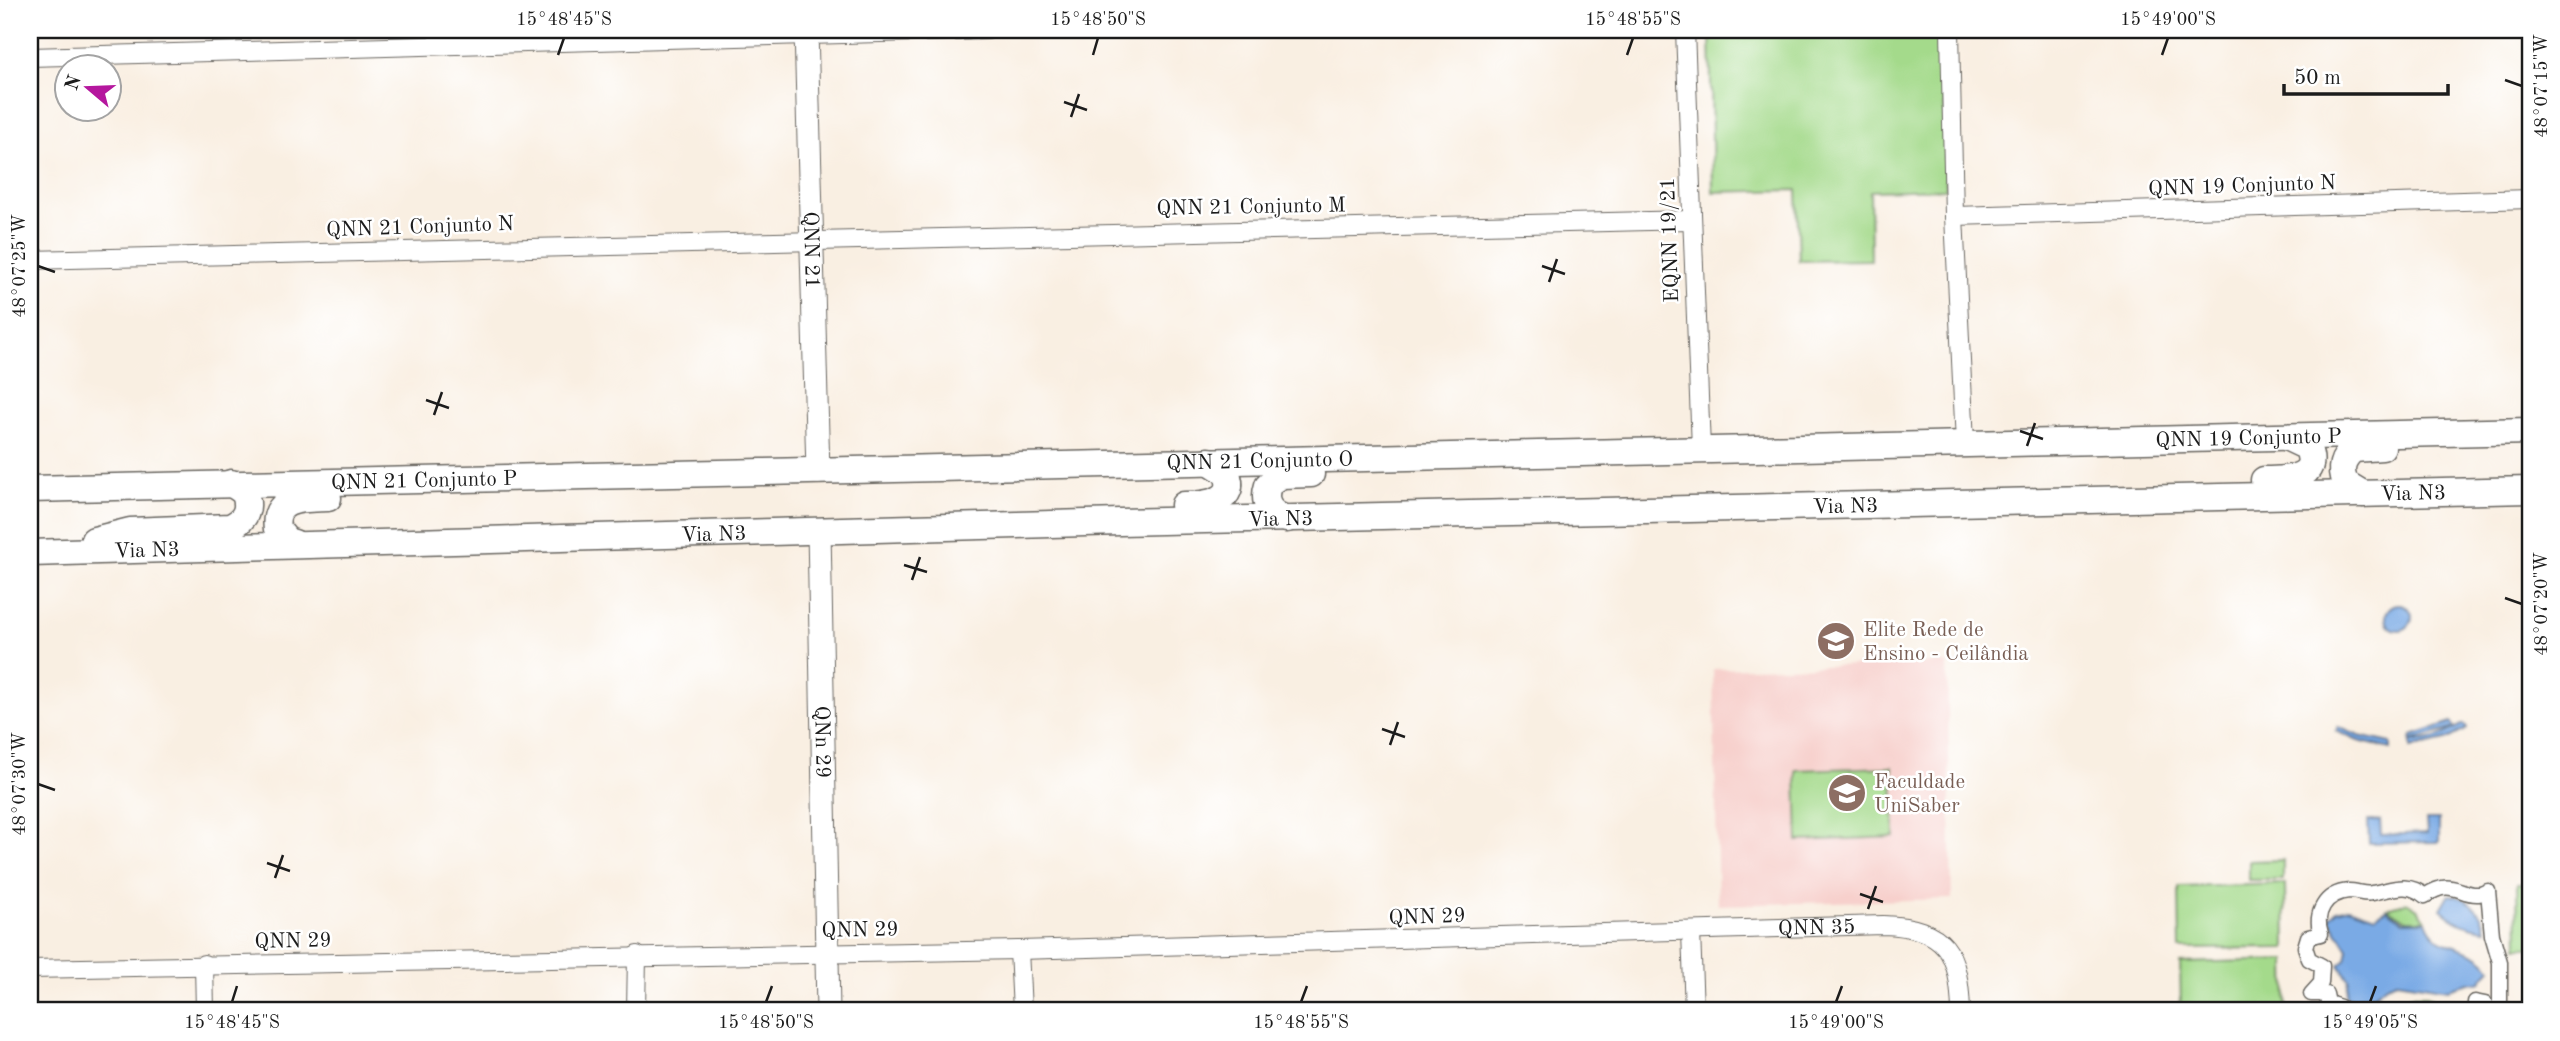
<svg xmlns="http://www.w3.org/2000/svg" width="2560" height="1041" viewBox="0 0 2560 1041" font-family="'Old Standard TT',serif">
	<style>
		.built { fill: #f7d0cc }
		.green { fill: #a4da8b; stroke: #607b54; stroke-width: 2 }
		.water { fill: #7aaae5; stroke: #4b6380; stroke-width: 2 }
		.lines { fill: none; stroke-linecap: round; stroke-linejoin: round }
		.pedestrian-casing { stroke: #696661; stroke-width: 17 }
		.minor-casing { stroke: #696661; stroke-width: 20 }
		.tertiary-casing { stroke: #696661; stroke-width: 25 }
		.secondary-casing { stroke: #696661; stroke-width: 29 }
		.pedestrian { stroke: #fff; stroke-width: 14 }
		.minor { stroke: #fff; stroke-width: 18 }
		.tertiary { stroke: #fff; stroke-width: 23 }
		.secondary { stroke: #fff; stroke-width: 26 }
		.ticks { fill: none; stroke: #1c1c1c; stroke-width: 2.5 }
		.labels { text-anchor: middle; stroke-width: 5; stroke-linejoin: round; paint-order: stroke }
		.street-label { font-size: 21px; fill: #1c1c1c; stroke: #fff }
		.education-label { font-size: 21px; fill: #785e54; stroke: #fff; text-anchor: start }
		.neatline { fill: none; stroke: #1c1c1c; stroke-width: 2.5 }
		.ticks-label { font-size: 18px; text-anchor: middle; fill: #1c1c1c }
	</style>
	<rect width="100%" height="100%" fill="#fff"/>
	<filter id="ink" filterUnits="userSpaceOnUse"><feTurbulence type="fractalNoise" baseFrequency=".0143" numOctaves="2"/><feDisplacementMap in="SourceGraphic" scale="14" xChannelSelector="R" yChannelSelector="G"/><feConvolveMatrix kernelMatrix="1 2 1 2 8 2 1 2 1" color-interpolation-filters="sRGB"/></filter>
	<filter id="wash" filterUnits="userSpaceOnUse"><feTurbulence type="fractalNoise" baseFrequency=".00686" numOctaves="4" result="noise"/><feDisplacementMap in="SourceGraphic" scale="28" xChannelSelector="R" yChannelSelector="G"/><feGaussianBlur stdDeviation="1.57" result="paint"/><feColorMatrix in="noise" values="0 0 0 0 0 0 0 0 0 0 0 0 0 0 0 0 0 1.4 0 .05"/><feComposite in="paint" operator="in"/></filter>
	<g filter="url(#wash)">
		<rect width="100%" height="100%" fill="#f9efe2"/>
		<path class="built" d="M1947,663l5,236 -234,6 -5,-236z"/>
		<path class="green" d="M1710,30h233l3,159 -76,2 1,69 -72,1 -2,-71 -84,2z
			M1893,767l2,70 -97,4 -2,-71z
			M2283,860v20h-34v-19z
			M2285,884l1,64 -106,1 -1,-62z
			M2517,884h13v63h-12z
			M2407,902l12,8 7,10h-19l-19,-12z
			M2286,960l1,51h-106l-1,-48z
			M2411,995h16l7,5 -18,1 -16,9 -11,-2z"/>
		<path class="water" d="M2386 617a13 13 0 1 1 26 0a13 13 0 1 1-26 0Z
			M2452,723l3,5 -44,13 1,-5z
			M2464,724l3,5 -21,11 -35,8v-6l25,-4z
			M2338,727l21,9 32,7v6l-33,-8 -22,-10z
			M2426,820h13v22l-70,1 -1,-22h12l1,14 46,-2z
			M2449,895c22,3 31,14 37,34 -18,-2 -31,-7 -45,-20z
			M2349,907l26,9 12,-7 17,12h22c10,32 48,20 65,47l-11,15 -11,-1 -20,7 -52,-8 -11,4 -24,20 -16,-9 3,-17 -10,-14 7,-6 2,-10 -19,-31 8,-8z
			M2437,1001l12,3v7h-49l16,-8z"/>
	</g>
	<g filter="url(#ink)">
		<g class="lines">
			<defs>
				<path id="pedestrian" d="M2327,1011l13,-4 -12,-4 -2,-9h-15l10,-11 1,-17 -13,-7 -4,-12 3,-10 13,-3c-7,-21 4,-41 28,-43 8,0 16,4 23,2 19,-3 35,-12 53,3 27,-19 35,0 54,-2 3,0 6,-2 9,-3l4,44 8,27v49
					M2475,1011v-9l10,2 7,7"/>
				<g id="minor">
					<path d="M1685,30l16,419"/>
					<path d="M1950,30l4,186 11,227"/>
					<path d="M30,57l958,-27"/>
					<path d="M1954,216l576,-17"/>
					<path d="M30,260l1660,-40"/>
					<path d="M1691,932l3,79"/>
					<path d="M1019,950l3,61"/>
					<path d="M204,964l1,47"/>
					<path id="s1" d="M30,969l989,-19 864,-25c64,2 76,28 78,86"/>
					<path d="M636,1011l1,-56"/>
				</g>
				<g id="tertiary">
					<path id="s2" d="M806,30l12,442"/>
					<path id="s3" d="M819,530l9,481"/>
				</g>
				<g id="secondary">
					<path d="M2264,480c22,0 58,-1 43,-33l-19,-9"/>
					<path id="s4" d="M30,489l2500,-58"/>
					<path d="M2363,494l-18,-11c-6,-14 -3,-25 9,-34l28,-2"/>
					<path d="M1184,505c21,0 56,-3 42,-33l-17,-11"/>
					<path d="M1287,519c-17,-5 -25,-16 -19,-34l13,-10 30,-1"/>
					<path d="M94,540l36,-9 100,-4c16,-7 21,-19 14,-35l-13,-9"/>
					<path d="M294,543l-7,-2 -10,-12c-5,-33 28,-30 51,-31"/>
					<path id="s5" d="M30,553l1090,-31 1410,-32"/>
				</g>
			</defs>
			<use href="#pedestrian" class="pedestrian-casing"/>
			<use href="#minor" class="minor-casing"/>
			<use href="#tertiary" class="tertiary-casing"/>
			<use href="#secondary" class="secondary-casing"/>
			<use href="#pedestrian" class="pedestrian"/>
			<use href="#minor" class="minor"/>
			<use href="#tertiary" class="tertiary"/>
			<use href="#secondary" class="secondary"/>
		</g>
	</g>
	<path class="ticks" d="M558,55l6,-17M1093,55l5,-17M1627,55l6,-17M2162,55l6,-17M2505,80l17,6M1064,102l23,8M1071,117l8,-23M38,266l17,6M1542,266l23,8M1549,282l8,-23M426,400l23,8M434,415l8,-23M2020,431l23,8M2027,446l8,-23M904,565l23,7M912,580l8,-23M2505,598l17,6M1382,729l23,8M1390,745l8,-23M38,784l17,6M267,863l23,8M275,878l8,-23M1860,894l23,8M1868,909l8,-23M232,1002l5,-16M766,1002l6,-16M1301,1002l6,-16M1836,1002l6,-16M2370,1002l6,-16"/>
	<defs>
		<symbol id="school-disc" viewBox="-11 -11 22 22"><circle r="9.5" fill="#8d6e63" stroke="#fff"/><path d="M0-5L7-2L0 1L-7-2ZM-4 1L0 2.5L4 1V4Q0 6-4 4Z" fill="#fff"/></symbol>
		<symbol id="university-disc" viewBox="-11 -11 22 22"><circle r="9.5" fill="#8d6e63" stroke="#fff"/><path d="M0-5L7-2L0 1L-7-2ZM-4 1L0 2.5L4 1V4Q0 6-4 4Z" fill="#fff"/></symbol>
	</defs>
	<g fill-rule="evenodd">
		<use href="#school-disc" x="1814" y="619" width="44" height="44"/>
		<use href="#university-disc" x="1825" y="771" width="44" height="44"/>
	</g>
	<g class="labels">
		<g class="street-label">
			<text transform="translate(2242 185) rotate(-2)" y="7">QNN 19 Conjunto N</text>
			<text transform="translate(1251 206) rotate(-1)" y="7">QNN 21 Conjunto M</text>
			<text transform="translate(420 226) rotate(-2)" y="7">QNN 21 Conjunto N</text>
			<text transform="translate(1669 240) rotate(-92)" y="7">EQNN 19/21</text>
			<text dy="7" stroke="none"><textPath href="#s2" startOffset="220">QNN 21</textPath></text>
			<text dy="7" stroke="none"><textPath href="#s4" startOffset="2219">QNN 19 Conjunto P</textPath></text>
			<text dy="7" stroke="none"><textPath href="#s4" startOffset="1230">QNN 21 Conjunto O</textPath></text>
			<text dy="7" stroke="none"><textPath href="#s4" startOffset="394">QNN 21 Conjunto P</textPath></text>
			<text dy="7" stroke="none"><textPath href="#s5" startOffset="2384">Via N3</textPath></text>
			<text dy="7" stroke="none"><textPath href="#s5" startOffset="1816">Via N3</textPath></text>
			<text dy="7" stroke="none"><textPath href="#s5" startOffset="1251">Via N3</textPath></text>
			<text dy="7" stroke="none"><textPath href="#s5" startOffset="684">Via N3</textPath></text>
			<text dy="7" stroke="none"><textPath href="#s5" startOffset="117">Via N3</textPath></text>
			<text dy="7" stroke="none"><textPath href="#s3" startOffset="212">QNn 29</textPath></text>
			<text transform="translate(1427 916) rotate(-2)" y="7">QNN 29</text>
			<text dy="7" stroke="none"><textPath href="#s1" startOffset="1787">QNN 35</textPath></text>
			<text transform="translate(860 929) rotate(-1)" y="7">QNN 29</text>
			<text transform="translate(293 940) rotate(-1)" y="7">QNN 29</text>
		</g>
		<g class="education-label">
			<text x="1863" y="636">Elite Rede de<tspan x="1863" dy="24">Ensino - Ceilândia</tspan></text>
			<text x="1874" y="788">Faculdade<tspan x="1874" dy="24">UniSaber</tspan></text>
		</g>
	</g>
	<rect width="2560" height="1041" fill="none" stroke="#fff" stroke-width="77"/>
	<g transform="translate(88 88) rotate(289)"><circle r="33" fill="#ffffff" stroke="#a4a4a4" stroke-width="2"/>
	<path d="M0-5L12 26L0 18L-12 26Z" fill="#b5179e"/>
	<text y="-10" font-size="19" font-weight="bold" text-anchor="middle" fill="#1c1c1c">N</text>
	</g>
	<path d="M2284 84v10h164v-10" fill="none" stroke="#1c1c1c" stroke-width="3.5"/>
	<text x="2294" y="84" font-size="21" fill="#1c1c1c" stroke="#ffffff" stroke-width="5" paint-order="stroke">50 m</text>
	<rect x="38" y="38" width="2484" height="964" class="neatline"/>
	<g class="ticks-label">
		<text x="564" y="25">15°48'45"S</text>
		<text x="1098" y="25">15°48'50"S</text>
		<text x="1633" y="25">15°48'55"S</text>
		<text x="2168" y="25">15°49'00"S</text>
		<text transform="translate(2541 86) rotate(-90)" y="6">48°07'15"W</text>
		<text transform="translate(19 266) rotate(-90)" y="6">48°07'25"W</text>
		<text transform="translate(2541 604) rotate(-90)" y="6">48°07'20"W</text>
		<text transform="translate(19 784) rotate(-90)" y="6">48°07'30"W</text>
		<text x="232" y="1028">15°48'45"S</text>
		<text x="766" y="1028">15°48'50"S</text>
		<text x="1301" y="1028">15°48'55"S</text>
		<text x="1836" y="1028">15°49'00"S</text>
		<text x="2370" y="1028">15°49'05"S</text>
	</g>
</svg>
